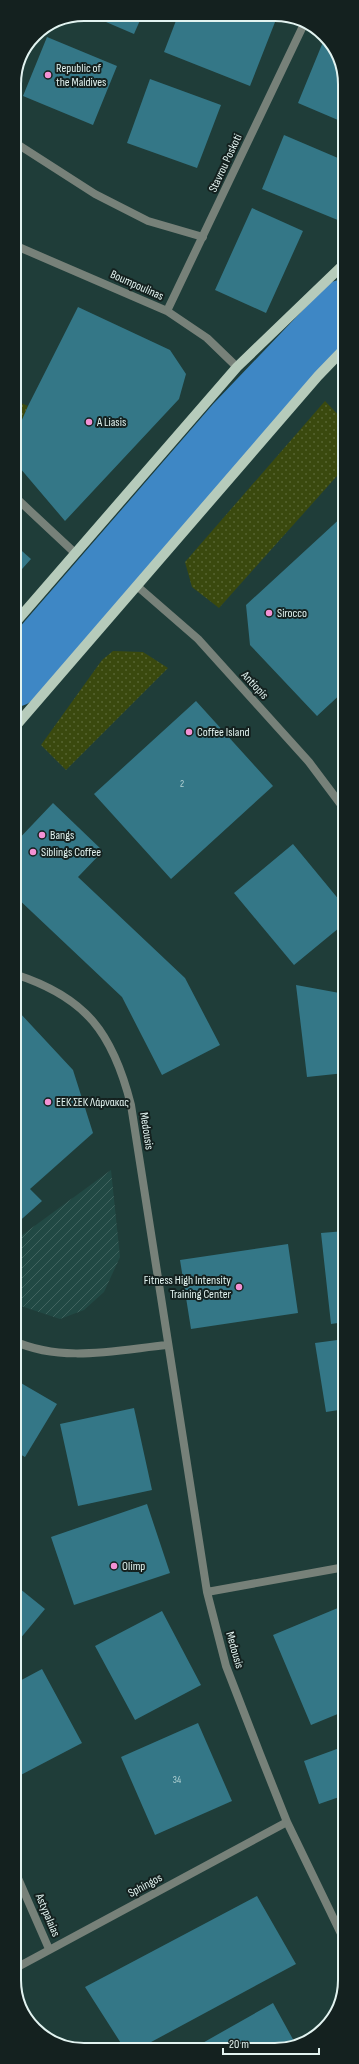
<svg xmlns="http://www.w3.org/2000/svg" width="359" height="2064" viewBox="0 0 359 2064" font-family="'Sofia Sans Condensed',sans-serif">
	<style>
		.industrial { fill: url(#industrial-furrows) }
		.grass { fill: url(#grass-dots) }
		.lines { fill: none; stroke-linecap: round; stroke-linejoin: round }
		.river { stroke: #3e87c5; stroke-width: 58 }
		.building { fill: #347787 }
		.lane { stroke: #778179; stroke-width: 8 }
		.street { stroke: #778179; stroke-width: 8 }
		.primary { stroke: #b6cbbb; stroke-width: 10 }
		.poi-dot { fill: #f491d4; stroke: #14211f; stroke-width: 1.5 }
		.labels { text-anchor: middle; stroke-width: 4; stroke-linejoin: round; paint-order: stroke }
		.number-label { font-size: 10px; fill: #b6d4d6 }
		.poi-label { font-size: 12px; fill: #e2f3f0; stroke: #14211f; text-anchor: start }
		.street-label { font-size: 12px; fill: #e2f3f0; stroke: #14211f }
		.rim { fill: none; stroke: #e2f3f0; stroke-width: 2 }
	</style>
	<defs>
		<pattern id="industrial-furrows" width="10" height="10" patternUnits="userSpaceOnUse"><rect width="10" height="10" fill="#214944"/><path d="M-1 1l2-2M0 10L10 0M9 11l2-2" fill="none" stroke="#41645f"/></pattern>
		<pattern id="grass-dots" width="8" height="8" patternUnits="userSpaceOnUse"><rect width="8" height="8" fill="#3a490e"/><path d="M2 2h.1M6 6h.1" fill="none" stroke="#566431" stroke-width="1.8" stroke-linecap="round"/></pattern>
	</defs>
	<rect width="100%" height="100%" fill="#1f3d39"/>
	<path class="industrial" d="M111,1170l9,87 -16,35 -20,18 -24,9 -39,-13 -7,-8v-57z"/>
	<path class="grass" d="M14,400l14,6 -14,32z
		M325,401l20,21v45l-126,141 -27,-21 -7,-25z
		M113,651l30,1 25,16 -102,102 -25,-25 61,-85z"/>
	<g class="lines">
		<path class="river" d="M14,678l221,-255 110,-115"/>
	</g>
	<path class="building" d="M277,17l-27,69 -86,-34 13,-34z
		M141,18l-7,16 -35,-15z
		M47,37l70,29 -24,59 -70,-29z
		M325,37l3,1 17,42v43l-47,-20z
		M150,79l71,26 -24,63 -70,-25z
		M284,135l61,26v62l-83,-34z
		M252,208l51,23 -37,82 -51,-23z
		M78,307l92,43 16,24 -7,25 -114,122 -51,-60v-23l14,-32z
		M345,514v176l-28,26 -67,-71 -4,-40z
		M14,544l17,15 -17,19z
		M196,701l77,85 -102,93 -77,-85z
		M53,803l50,48 -25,26 107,101 35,67 -58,30 -40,-78 -108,-102v-51z
		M293,844l52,63v16l-51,42 -60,-72z
		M296,985l49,9v79l-38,4z
		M14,1010l5,2 54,58 20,63 -63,56 12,12 -28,25z
		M345,1231v91l-14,2 -10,-91z
		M288,1244l10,69 -107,16 -11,-69z
		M345,1339v70l-19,3 -11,-69z
		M14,1379l43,25 -32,53 -11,-6z
		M134,1408l18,82 -74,16 -18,-82z
		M340,1446h5v26h-1z
		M147,1504l23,69 -96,32 -23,-68z
		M14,1584l31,25 -31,37z
		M345,1605v106l-34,14 -38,-90z
		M162,1611l39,74 -66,35 -40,-74z
		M42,1669l40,74 -67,35 -1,-94z
		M198,1723l34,78 -77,34 -34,-78z
		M345,1746v49l-26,9 -15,-43z
		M257,1896l39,68 -156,84h-16l-39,-61z
		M273,2003l22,40 -16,7 -87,-1z"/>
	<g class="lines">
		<path class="lane" d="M14,142l81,52 53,27 55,16
			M14,496l61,57"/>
		<path class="street" d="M14,245l153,66 40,27 30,29
			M167,311l137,-287
			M137,586l61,53 111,123 36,48
			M14,974c73,23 99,60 117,131l76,487 19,74 34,88 27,68 58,120
			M14,1341c48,22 103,9 153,4
			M207,1592l138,-25
			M14,1869l35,80
			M14,1969l273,-147"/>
		<path class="primary" d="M14,624l223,-257 108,-104
			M14,728l304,-352 27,-28"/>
	</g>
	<g class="poi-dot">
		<circle cx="48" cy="75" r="4"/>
		<circle cx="89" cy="422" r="4"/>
		<circle cx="269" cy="613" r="4"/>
		<circle cx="189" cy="732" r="4"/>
		<circle cx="42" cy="835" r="4"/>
		<circle cx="33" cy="852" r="4"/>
		<circle cx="48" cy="1102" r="4"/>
		<circle cx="239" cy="1287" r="4"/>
		<circle cx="114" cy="1566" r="4"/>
	</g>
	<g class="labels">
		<g class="number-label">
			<text x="182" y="787">2</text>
			<text x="177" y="1783">34</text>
		</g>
		<g class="poi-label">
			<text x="56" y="72">Republic of<tspan x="56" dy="14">the Maldives</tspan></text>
			<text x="97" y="426">A Liasis</text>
			<text x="277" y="617">Sirocco</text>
			<text x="197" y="736">Coffee Island</text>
			<text x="50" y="839">Bangs</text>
			<text x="41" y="856">Siblings Coffee</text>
			<text x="56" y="1106">ΕΕΚ ΣΕΚ Λάρνακας</text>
			<text x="231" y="1284" text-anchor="end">Fitness High Intensity<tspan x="231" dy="14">Training Center</tspan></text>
			<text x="122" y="1570">Olimp</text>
		</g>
		<g class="street-label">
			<text transform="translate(225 163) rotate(-65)" y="4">Stavrou Poskoti</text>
			<text transform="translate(137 285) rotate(24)" y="4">Boumpoulinas</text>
			<text transform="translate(255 685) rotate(47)" y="4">Antiopis</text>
			<text transform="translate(147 1131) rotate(81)" y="4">Medousis</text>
			<text transform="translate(235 1650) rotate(74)" y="4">Medousis</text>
			<text transform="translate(145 1885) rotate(-28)" y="4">Sphingos</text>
			<text transform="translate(48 1915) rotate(67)" y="4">Astypalaias</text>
		</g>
	</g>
	<path d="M0 0H359V2064H0ZM84 21H275A63 63 0 0 1 338 84V1980A63 63 0 0 1 275 2043H84A63 63 0 0 1 21 1980V84A63 63 0 0 1 84 21Z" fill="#14211f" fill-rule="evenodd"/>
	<path class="rim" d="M84 21H275A63 63 0 0 1 338 84V1980A63 63 0 0 1 275 2043H84A63 63 0 0 1 21 1980V84A63 63 0 0 1 84 21Z"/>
	<path d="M223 2048v6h96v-6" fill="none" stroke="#e2f3f0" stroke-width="2"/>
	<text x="229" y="2048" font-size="12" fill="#e2f3f0" stroke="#14211f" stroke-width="3" paint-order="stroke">20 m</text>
</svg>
